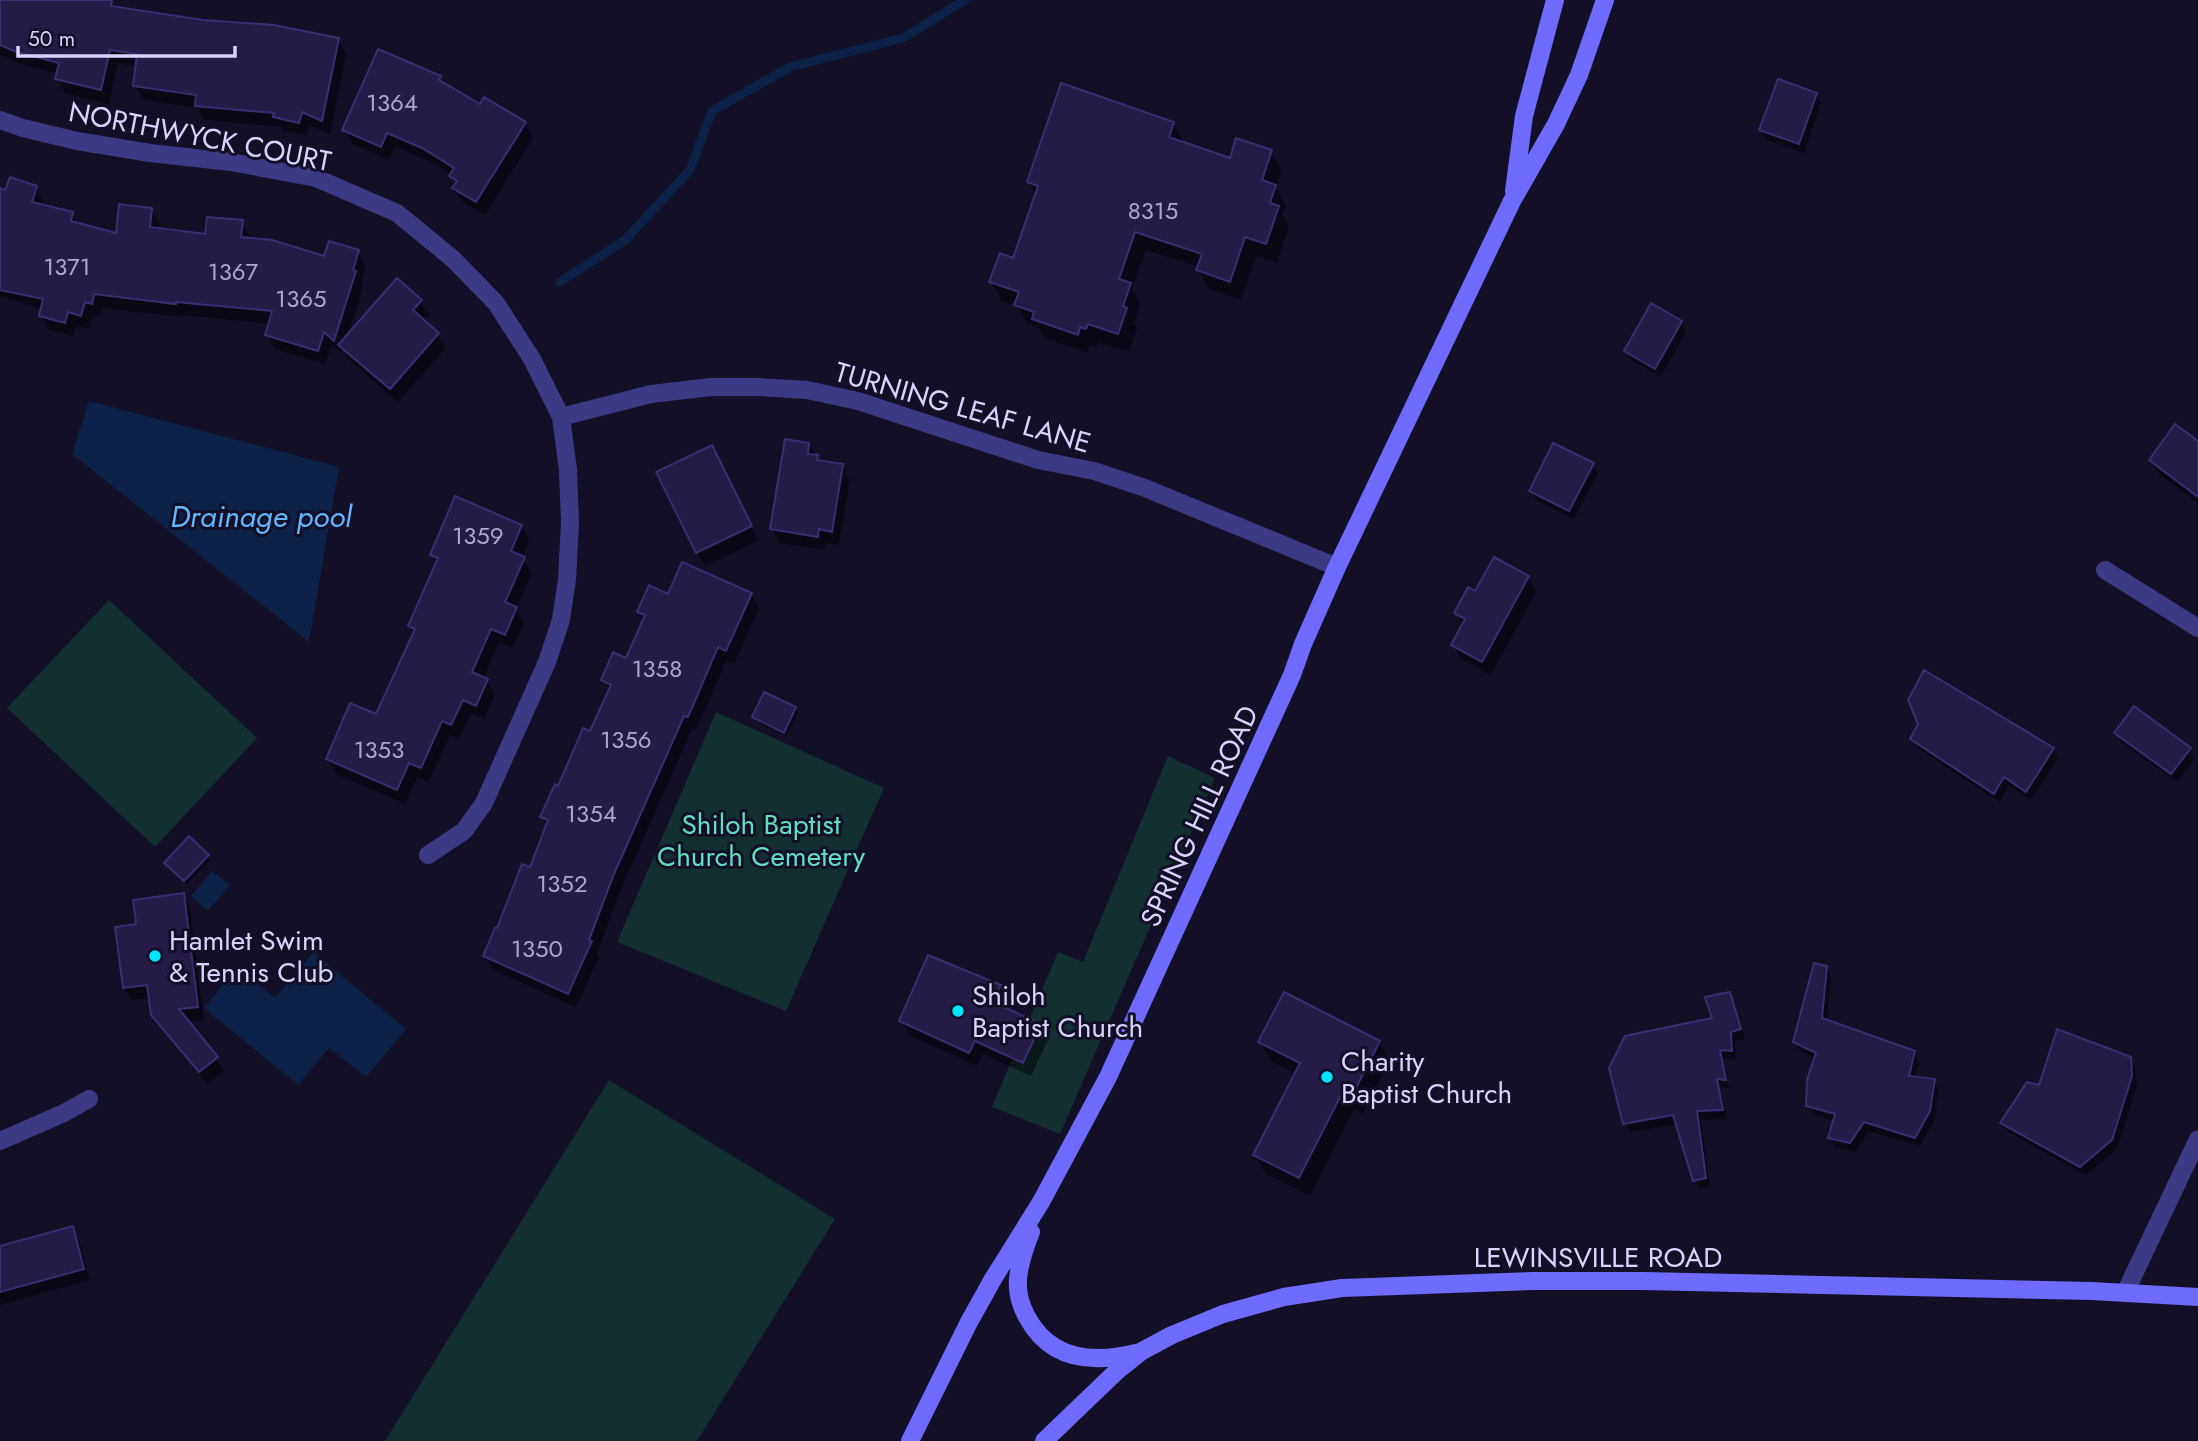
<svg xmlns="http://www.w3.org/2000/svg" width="2198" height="1441" viewBox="0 0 2198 1441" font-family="Jost,sans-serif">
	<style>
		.green { fill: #12302f }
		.water { fill: #0c2248 }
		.shadow { fill: #0007 }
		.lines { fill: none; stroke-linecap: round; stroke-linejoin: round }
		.stream { stroke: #0c2248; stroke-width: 9 }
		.building { fill: #241b47; stroke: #3b2d73; stroke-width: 2 }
		.street { stroke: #3d3a85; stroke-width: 18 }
		.secondary { stroke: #6f6bff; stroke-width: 18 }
		.poi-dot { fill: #00e5ff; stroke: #130f26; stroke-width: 2.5 }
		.labels { text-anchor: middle; stroke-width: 6; stroke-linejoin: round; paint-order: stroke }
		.number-label { font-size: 24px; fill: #aca6d1 }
		.street-label { font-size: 28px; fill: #d9d4ff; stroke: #130f26 }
		.park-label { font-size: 28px; fill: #5fe0c0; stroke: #130f26 }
		.poi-label { font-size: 28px; fill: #d9d4ff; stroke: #130f26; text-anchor: start }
		.water-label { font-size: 30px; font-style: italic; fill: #62b6ff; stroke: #130f26 }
	</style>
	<rect width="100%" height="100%" fill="#130f26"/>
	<path class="green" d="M109,600l148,138 -102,109 -148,-139z
		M716,712l168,76 -98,223 -169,-69z
		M1168,756l47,22 -155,356 -68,-27 66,-155 25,10z
		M609,1080l226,139 -138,222h-312z"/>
	<path class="water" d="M89,401l250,66 -30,175 -237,-188z
		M212,871l18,14 -22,26 -17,-15z
		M313,952l93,77 -40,48 -37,-29 -31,37 -94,-77 33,-40 38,30z"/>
	<path class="shadow" d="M0,0h100l11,3 3,5 224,32 8,14 -16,80 -21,-9 -2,11 -23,-5 -3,-4 -76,-7 -7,-12 -54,-8 -9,-14 3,-19 -20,-4 -9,41 -44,-11 -9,-15 2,-4 -32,-8 -26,-11z
		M440,77l4,8 36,22 45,17 8,14 -48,77 -23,-13 -8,-14 2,-3 -4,-10 -21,-13 -36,-16 -6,14 -36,-16 -9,-14z
		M1816,94l5,9 -17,50 -38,-13 -5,-10z
		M1173,123l11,19 47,18 40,-8 11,19 -6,17 10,18 -4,9 7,11 -12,37 -21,-7 -15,44 -32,-11 -11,-19 1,-3 -53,-17 -14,39 9,15 -7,20 3,4 -8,24 -31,-10 -1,5 -7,-2 -2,8 -43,-15 -6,-10 -12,-4 -10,-18 -15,-5 -11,-19 23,-22 22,-64 -7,-14z
		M36,188l8,14 -1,5 29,7 6,11 39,10 34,-26 8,15v6l48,6 34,-14 9,14 -1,4 76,18 33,-6 8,14 -5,17 2,4 -16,51 73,-37 9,14 -6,6 14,13 9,14 -48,54 -50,-43 -5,-9 -1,3 -10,-8 -7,19 -50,-15 -8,-14 3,-11 -86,-9 -1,2 -81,-9 -2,9 -8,-2 -3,14 -13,-3 -3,10 -24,-6 -8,-14 1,-6 -42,-14v-106l6,2z
		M1681,323l5,9 -25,45 -30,-17 -5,-9z
		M2198,443v60l-39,-29 -8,-14z
		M808,444l12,18 21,4 9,14 -11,65 -12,-2 -2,7 -45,-7 -8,-14z
		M720,461l38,80 -53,25 -8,-14z
		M1592,464l6,9 -24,46 -38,-19 -5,-9z
		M521,526l8,14 -7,18 10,15 -16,36 8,14 -11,25 -14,-6 -16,37 4,2 8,14 -11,24 -13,-6 -12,26 -9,-5 -21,48 -12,-5 -12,27 -69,-30 -8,-15 49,-42 38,-84 -5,-7 28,-62 -6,-10z
		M1528,577l8,15 -45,83 -30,-16 -8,-14 10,-20 -7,-12z
		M751,594l8,14 -25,56 -8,-3 -30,69 -4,-1 -71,160 -24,64 2,4 -23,50 -83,-37 -8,-14 46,-86 17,-44 -6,-9 49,-84 19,-41 -7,-12 24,-19 17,-40 -5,-9 30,-16z
		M795,709l3,4 -12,23 -30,-15 -2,-4z
		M1920,724l133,25 5,9 -27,42 -22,-15 -9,17 -82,-54 -6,-9z
		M2116,733l73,16 6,9 -18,24 -56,-40z
		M207,856l3,4 -23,24 -19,-17z
		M183,895l7,13 14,112 -17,2 29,36 8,13 -17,13 -47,-58 -8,-14 -1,-14 -19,2 -7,-12 12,-63z
		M1826,967l5,10 -4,44 87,31 5,10 -4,16 18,3 6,9 -5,31 -14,25 -51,-15 -13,21 -20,-5 -6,-9 5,-17 -21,-6 -6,-10 8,-46 -16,-8 -5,-9z
		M1000,987l8,14 -4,8 36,17 8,14 -17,36 -48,-22 -6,12 -68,-31 -8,-15z
		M1729,994l5,9 11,35 -10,3 1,19 -13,-2 6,30 -9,-1 7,32 -26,1 9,67 -10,2 -5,-9 -18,-56 -47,8 -5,-9 89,-103z
		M1260,1042h119l11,19 -27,53 -9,-5 -44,87 -44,-22 -11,-19 41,-82 -25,-12z
		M2129,1059l6,9 2,18 -20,63 -31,26 -78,-43 -6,-9 38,-35z
		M72,1228l7,12 11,40 -90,25v-57z"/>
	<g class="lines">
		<path class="stream" d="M560,282l65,-42 65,-70 22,-59 78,-44 113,-29 62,-38"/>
	</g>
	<path class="building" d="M0,0h112l-1,6 92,14 71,5 65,13 -17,83 -20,-9 -3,11 -26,-6 1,-4 -79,-7 1,-11 -63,-9 4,-32 -27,-4 -9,40 -46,-11 4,-16 -45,-12 -14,-6z
		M378,49l63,27 -2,4 41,24 4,-7 42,25 -50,80 -24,-14 5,-7 -8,-5 5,-8 -32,-20 -35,-15 -6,14 -39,-17z
		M1778,79l39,14 -18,51 -40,-14z
		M1061,83l113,39 -5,15 61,21 6,-20 36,12 -10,30 14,5 -6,18 9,3 -13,38 -21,-7 -15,45 -34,-12 6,-16 -67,-22 -16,47 12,4 -8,23 4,2 -9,26 -30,-10 -2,5 -6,-2 -2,8 -46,-16 2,-7 -20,-7 5,-13 -30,-10 11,-29 13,5 25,-72 -11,-4z
		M10,177l27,9 -5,16 41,10 -2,9 45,12 3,-29 33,4 -2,19 55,7 2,-17 36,3 -2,17 31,3 52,16 5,-15 30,9 -6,20 3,1 -22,70 -10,-9 -6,19 -53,-16 7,-24 -96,-9v2l-82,-10 -2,10 -7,-2 -4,14 -13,-4 -3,11 -26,-7 4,-17 -43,-9v-102l5,2z
		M397,278l25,22 -9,10 26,23 -49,56 -52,-44z
		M1651,303l31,18 -27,48 -31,-18z
		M2175,424l23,17v56l-49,-37z
		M785,439l24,4 -1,11 10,1 -1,5 26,4 -11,68 -13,-3 -1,8 -48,-8z
		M1553,443l41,20 -25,48 -40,-20z
		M712,445l40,81 -56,27 -40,-81z
		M455,496l67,29 -11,26 14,6 -20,45 12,5 -12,28 -14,-6 -19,43 16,7 -12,27 -13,-6 -12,25 -9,-4 -21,47 -12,-5 -12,27 -71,-31 24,-56 26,11 39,-85 -7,-3 30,-68 -8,-3z
		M1494,557l35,19 -47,86 -31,-17 14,-26 -11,-6 14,-26 7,4z
		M682,562l70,31 -26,58 -8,-4 -30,70 -4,-1 -70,158 -25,66 3,1 -24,53 -85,-38 12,-28h2l25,-64 8,3 18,-47 -8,-3 15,-33 3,2 25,-58 7,3 21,-46 -10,-5 12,-28 13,6 19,-43 -8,-3 12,-27 19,9z
		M1924,670l130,78 -28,44 -22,-15 -10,17 -84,-55 8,-15 -10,-24z
		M764,692l32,15 -12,26 -32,-16z
		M2134,706l57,42 -20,26 -57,-41z
		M189,836l20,19 -25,26 -20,-18z
		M184,893l14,114 -19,2 39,48 -19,15 -48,-57 -4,-30 -24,3 -8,-61 21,-3 -3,-24z
		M928,955l73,30 -8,17 48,22 -18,39 -48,-22 -6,12 -70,-32z
		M1814,963l13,3 -5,52 93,33 -6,25 26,3 -5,32 -15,27 -51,-16 -14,21 -22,-5 7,-24 -29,-8 1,-26 9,-27 -23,-11z
		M1284,992l96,49 -28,55 -9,-5 -44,87 -46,-23 47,-92 -42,-21z
		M1730,992l11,37 -10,3 1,19 -12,-1 6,30 -9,-1 6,31 -26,1 9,67 -13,3 -20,-66 -50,9 -14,-56 16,-32 87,-18 -7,-21z
		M2057,1029l74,28 1,19 -20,64 -32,27 -80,-44 27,-41 12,3z
		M73,1226l11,43 -84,23v-46z"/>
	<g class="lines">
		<path class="street" d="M0,120l23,8 54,13 73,12 81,9 85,16 81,35 56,46 43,44 36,56 29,58 7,53 2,53 -3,56 -6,41 -14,42 -63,141 -20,28 -36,24
			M561,417l90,-23 60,-7h48l48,3 51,11 180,59 56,11 51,17 192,79
			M2105,570l93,58
			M0,1141l64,-28 25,-14
			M2125,1293l73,-154"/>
		<path class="secondary" d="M1514,191l10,-75 31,-116
			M1031,1232c-6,15 -12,32 -13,48 -1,12 3,26 9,37 23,43 65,47 109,36
			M910,1441l59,-119 24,-43 48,-77 67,-125 184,-402 11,-31 34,-77 175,-366 44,-77 23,-49 26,-75
			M1044,1441l73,-70 25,-20 30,-16 51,-21 61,-17 58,-9 191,-7h111l448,10 106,6"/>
	</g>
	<g class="poi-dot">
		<circle cx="155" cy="956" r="7"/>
		<circle cx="958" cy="1011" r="7"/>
		<circle cx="1327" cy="1077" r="7"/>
	</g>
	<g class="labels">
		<g class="number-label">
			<text x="392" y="111">1364</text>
			<text x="1153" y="219">8315</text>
			<text x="67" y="275">1371</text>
			<text x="233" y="280">1367</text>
			<text x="301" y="307">1365</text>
			<text x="478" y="544">1359</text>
			<text x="657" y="677">1358</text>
			<text x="626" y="748">1356</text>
			<text x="379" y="758">1353</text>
			<text x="591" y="822">1354</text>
			<text x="562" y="892">1352</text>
			<text x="537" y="957">1350</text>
		</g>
		<g class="street-label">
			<text transform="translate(200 136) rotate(11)" y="10">NORTHWYCK COURT</text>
			<text transform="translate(963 407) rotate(16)" y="10">TURNING LEAF LANE</text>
			<text transform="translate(1199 816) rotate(-65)" y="10">SPRING HILL ROAD</text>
			<text x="1598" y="1267">LEWINSVILLE ROAD</text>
		</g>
		<g class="park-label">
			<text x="761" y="834">Shiloh Baptist<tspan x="761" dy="32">Church Cemetery</tspan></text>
		</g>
		<g class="poi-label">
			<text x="169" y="950">Hamlet Swim<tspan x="169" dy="32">&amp; Tennis Club</tspan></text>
			<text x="972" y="1005">Shiloh<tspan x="972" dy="32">Baptist Church</tspan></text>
			<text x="1341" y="1071">Charity<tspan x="1341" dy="32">Baptist Church</tspan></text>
		</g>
		<g class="water-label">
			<text x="261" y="527">Drainage pool</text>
		</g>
	</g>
	<path d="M18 46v10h217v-10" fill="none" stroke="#d9d4ff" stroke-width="3.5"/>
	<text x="28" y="46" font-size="21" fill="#d9d4ff" stroke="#130f26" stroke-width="5" paint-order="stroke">50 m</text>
</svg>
